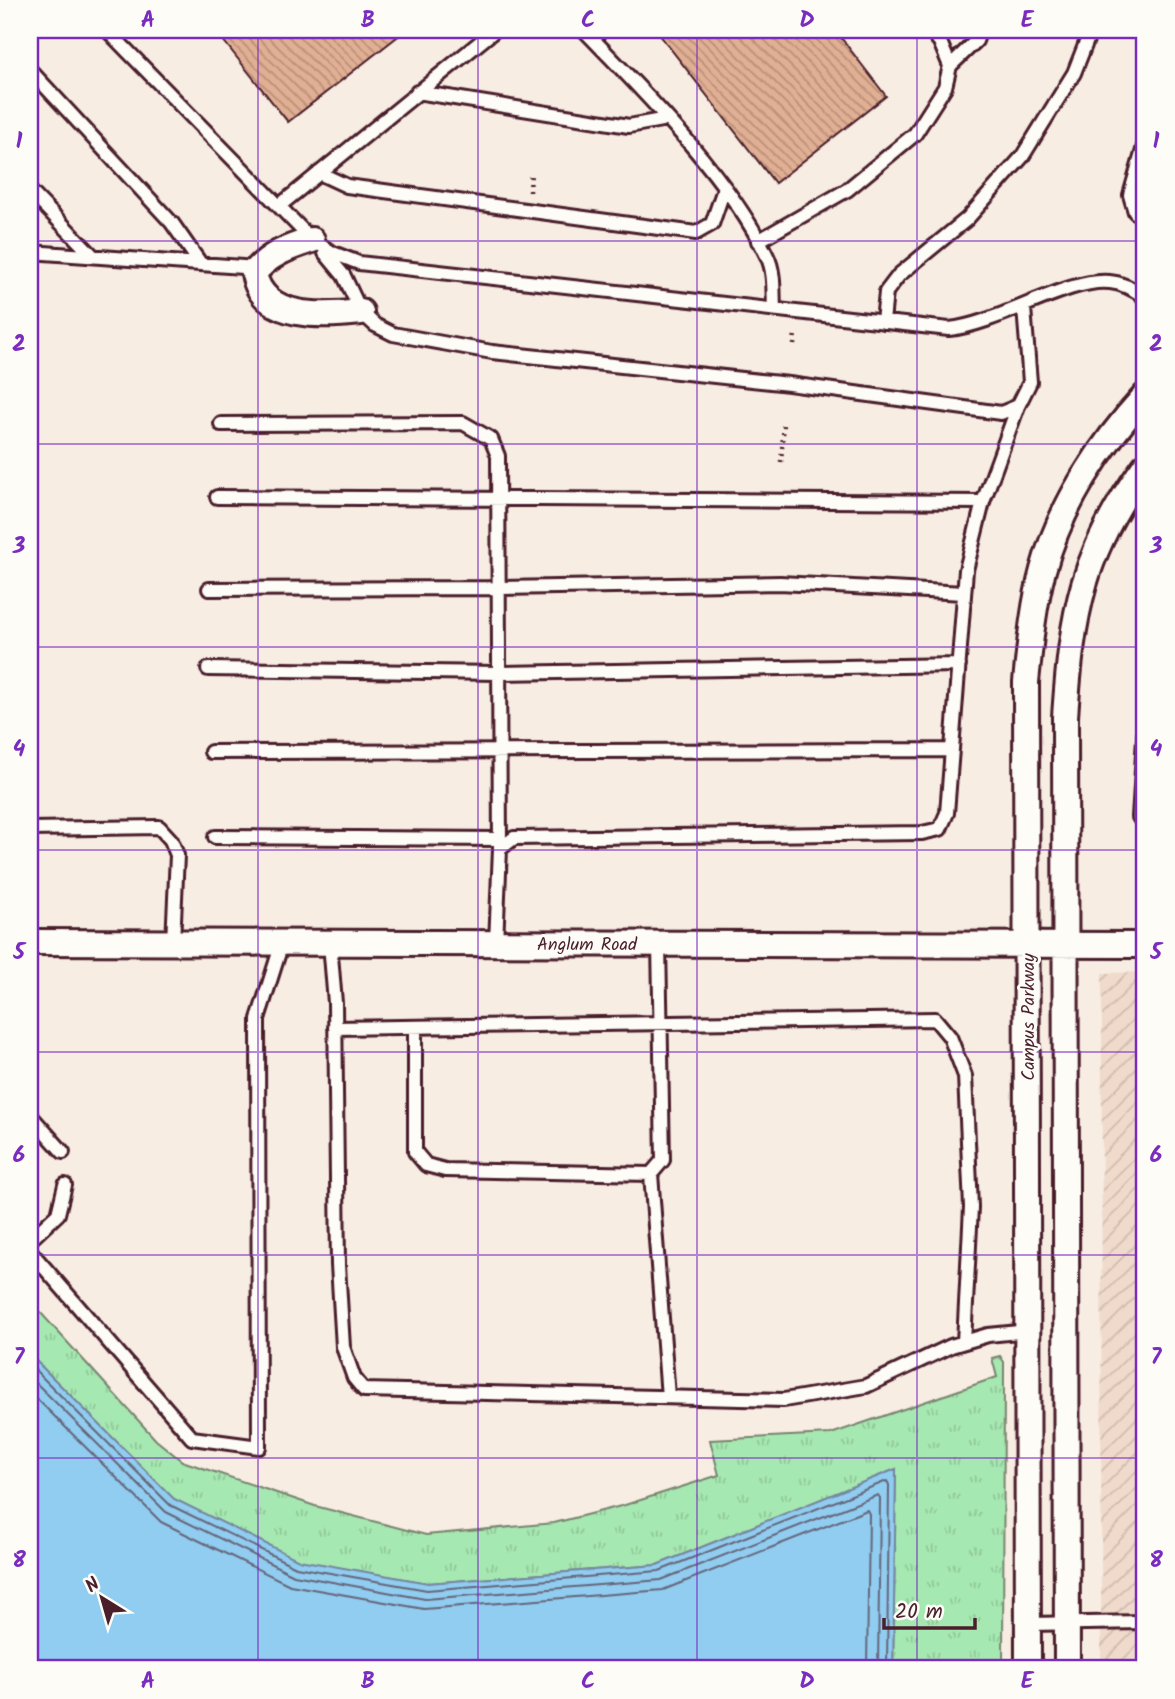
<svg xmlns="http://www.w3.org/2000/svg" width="1175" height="1699" viewBox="0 0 1175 1699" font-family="Kalam,sans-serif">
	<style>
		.industrial { fill: url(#industrial-furrows) }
		.grass { fill: url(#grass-tufts); stroke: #78846e; stroke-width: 2 }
		.water { fill: #90cdf0; stroke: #7487a1; stroke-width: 2 }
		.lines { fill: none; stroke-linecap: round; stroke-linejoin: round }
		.shore { stroke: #66657a; stroke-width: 2 }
		.building { fill: url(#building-back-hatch); stroke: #4a1f2b; stroke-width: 2 }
		.service-casing { stroke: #4a1f2b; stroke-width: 18 }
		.minor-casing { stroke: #4a1f2b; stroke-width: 30 }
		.path { stroke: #4a1f2b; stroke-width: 4.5; stroke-dasharray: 2 5; stroke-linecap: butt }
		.service { stroke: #fdfcf7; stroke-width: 12 }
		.minor { stroke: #fdfcf7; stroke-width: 24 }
		.grid { fill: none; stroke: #7b2cbf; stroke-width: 2; stroke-opacity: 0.55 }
		.labels { text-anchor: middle; stroke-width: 6; stroke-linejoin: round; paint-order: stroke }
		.street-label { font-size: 18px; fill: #4a1f2b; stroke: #fdfcf7 }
		.neatline { fill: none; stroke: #7b2cbf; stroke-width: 2.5 }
		.grid-label { font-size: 23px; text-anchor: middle; font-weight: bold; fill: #7b2cbf }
	</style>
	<defs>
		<pattern id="industrial-furrows" width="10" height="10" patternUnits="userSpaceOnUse" patternTransform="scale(1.75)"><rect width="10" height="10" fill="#f0dacb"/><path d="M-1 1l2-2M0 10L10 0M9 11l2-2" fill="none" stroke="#cfbbae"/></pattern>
		<pattern id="grass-tufts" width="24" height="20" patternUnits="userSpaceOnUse" patternTransform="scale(1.75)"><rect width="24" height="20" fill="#a6e8b1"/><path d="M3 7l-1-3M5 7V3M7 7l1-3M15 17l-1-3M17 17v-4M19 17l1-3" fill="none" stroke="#90c798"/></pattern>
		<pattern id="building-back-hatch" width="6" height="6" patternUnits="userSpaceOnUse" patternTransform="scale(1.75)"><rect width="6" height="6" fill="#e1af93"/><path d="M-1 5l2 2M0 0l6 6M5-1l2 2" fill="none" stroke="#b88e78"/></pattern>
	</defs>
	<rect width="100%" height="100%" fill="#f7ede3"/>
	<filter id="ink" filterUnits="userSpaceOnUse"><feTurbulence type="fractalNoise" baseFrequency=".0143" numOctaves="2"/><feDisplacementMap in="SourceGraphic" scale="14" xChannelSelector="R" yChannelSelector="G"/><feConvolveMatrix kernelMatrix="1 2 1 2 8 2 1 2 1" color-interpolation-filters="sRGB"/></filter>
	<g filter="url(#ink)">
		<path class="industrial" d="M1145,972v697h-44l1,-696z"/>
		<path class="grass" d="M30,1301l126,139 26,21 133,45 111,29 128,-12 71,-18 94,-30 -9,-35 121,-6 166,-57 -5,-19 8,-2 4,6 -1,307h-110l3,-200 -239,96 -229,18 -129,-22 -125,-62 -144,-144z"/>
		<path class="water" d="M30,1355l144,144 125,61 129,23 229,-18 239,-96 -3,200h-863z"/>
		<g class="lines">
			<path class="shore" d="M30,1365l140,140 126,62 131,23 232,-19 228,-90 2,4 -2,184
				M30,1377l136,135 128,63 131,24 236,-19 217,-85 2,3 -2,171
				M30,1392l131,130 129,63 134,24 239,-19 204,-80 2,4 -2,155"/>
		</g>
		<path class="building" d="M215,30h191l-118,92z
			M656,30h179l51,66 -111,87z"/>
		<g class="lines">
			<defs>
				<path id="service" d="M107,30l205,210 21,13 26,10 590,66c50,-5 120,-52 161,-47 12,1 25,8 35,15
					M584,30c60,62 146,148 183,226 8,16 6,36 7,53
					M950,66l26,-25 4,-11
					M30,70l142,153 28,40
					M417,92l212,34 38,-7
					M1145,143l-15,52 5,17 10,7
					M319,173l28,13 349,47 16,-9 12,-35
					M30,191l63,65
					M279,206l216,-176
					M758,241l89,-51 68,-56 30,-47 5,-21 -10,-24 -10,-12
					M30,252l227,16
					M325,253l19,23 17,36 14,13 18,9 99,18 297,32 212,29 17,-7 12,-24 -6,-74
					M883,322l3,-30 13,-17 68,-56 55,-62 52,-84 17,-43
					M221,424l242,-1 28,16 7,17 2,393
					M217,497l766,5
					M209,589l290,-1 281,-5 184,10
					M208,669l291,4 460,-8
					M1145,722l-6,95 6,9
					M211,752l741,-2
					M30,829l129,-2 12,13 6,15 -4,87
					M215,837l284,2
					M330,943l5,60 3,262 5,82 11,31 10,12 420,10 82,-14 85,-40 37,-11 40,-4
					M496,943l4,-94 14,-11 408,-5 18,-4 7,-16 19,-243 17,-68 35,-96
					M415,1027v125l11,13 19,5 206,4 12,-14 -4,-216
					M335,1028l600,-9 15,18 15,39 6,131 -7,135
					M30,1115l33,37
					M651,1174l17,223
					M30,1240l28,-26 7,-29
					M30,1251l162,187 67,9 -1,-428 24,-76
					M1028,1624l117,-2"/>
				<path id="minor" d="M312,240c-22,7 -43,14 -58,33 8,48 71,43 107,39
					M30,942l1115,3
					M1028,1669l-2,-987c4,-38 7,-75 17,-112 17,-64 58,-126 102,-174
					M1067,1669l-2,-952c7,-104 17,-165 80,-251"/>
			</defs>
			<use href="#service" class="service-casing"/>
			<use href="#minor" class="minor-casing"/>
			<path class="path" d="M530,192l1,-20
				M794,345l1,-13
				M781,462l3,-39"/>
			<use href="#service" class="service"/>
			<use href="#minor" class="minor"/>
		</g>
	</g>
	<path class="grid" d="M258,30v1639M478,30v1639M697,30v1639M917,30v1639M30,241h1115M30,444h1115M30,647h1115M30,850h1115M30,1052h1115M30,1255h1115M30,1458h1115"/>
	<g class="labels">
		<g class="street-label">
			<text x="587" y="950">Anglum Road</text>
			<text transform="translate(1028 1017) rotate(-90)" y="6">Campus Parkway</text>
		</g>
	</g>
	<rect width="1175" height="1699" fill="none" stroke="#fdfcf7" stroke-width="77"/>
	<g transform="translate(102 1598) rotate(323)" stroke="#fdfcf7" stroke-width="5" paint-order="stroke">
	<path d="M0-5L12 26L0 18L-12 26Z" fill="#4a1f2b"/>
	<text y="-10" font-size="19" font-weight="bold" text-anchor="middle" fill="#4a1f2b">N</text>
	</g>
	<path d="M884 1618v10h91v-10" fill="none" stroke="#4a1f2b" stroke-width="3.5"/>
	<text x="895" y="1618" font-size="21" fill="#4a1f2b" stroke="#fdfcf7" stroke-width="5" paint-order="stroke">20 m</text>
	<rect x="38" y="38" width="1098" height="1622" class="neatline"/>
	<g class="grid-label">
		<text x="148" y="27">A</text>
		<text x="368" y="27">B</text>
		<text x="588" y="27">C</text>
		<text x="807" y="27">D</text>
		<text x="1027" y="27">E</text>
		<text x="19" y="148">1</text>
		<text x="1156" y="148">1</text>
		<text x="19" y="351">2</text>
		<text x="1156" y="351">2</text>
		<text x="19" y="553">3</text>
		<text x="1156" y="553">3</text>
		<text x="19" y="756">4</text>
		<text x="1156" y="756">4</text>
		<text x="19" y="959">5</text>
		<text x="1156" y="959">5</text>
		<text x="19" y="1162">6</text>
		<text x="1156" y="1162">6</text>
		<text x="19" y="1364">7</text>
		<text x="1156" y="1364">7</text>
		<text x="19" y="1567">8</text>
		<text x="1156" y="1567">8</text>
		<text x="148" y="1688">A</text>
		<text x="368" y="1688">B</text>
		<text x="588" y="1688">C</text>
		<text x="807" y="1688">D</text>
		<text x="1027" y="1688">E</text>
	</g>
</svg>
